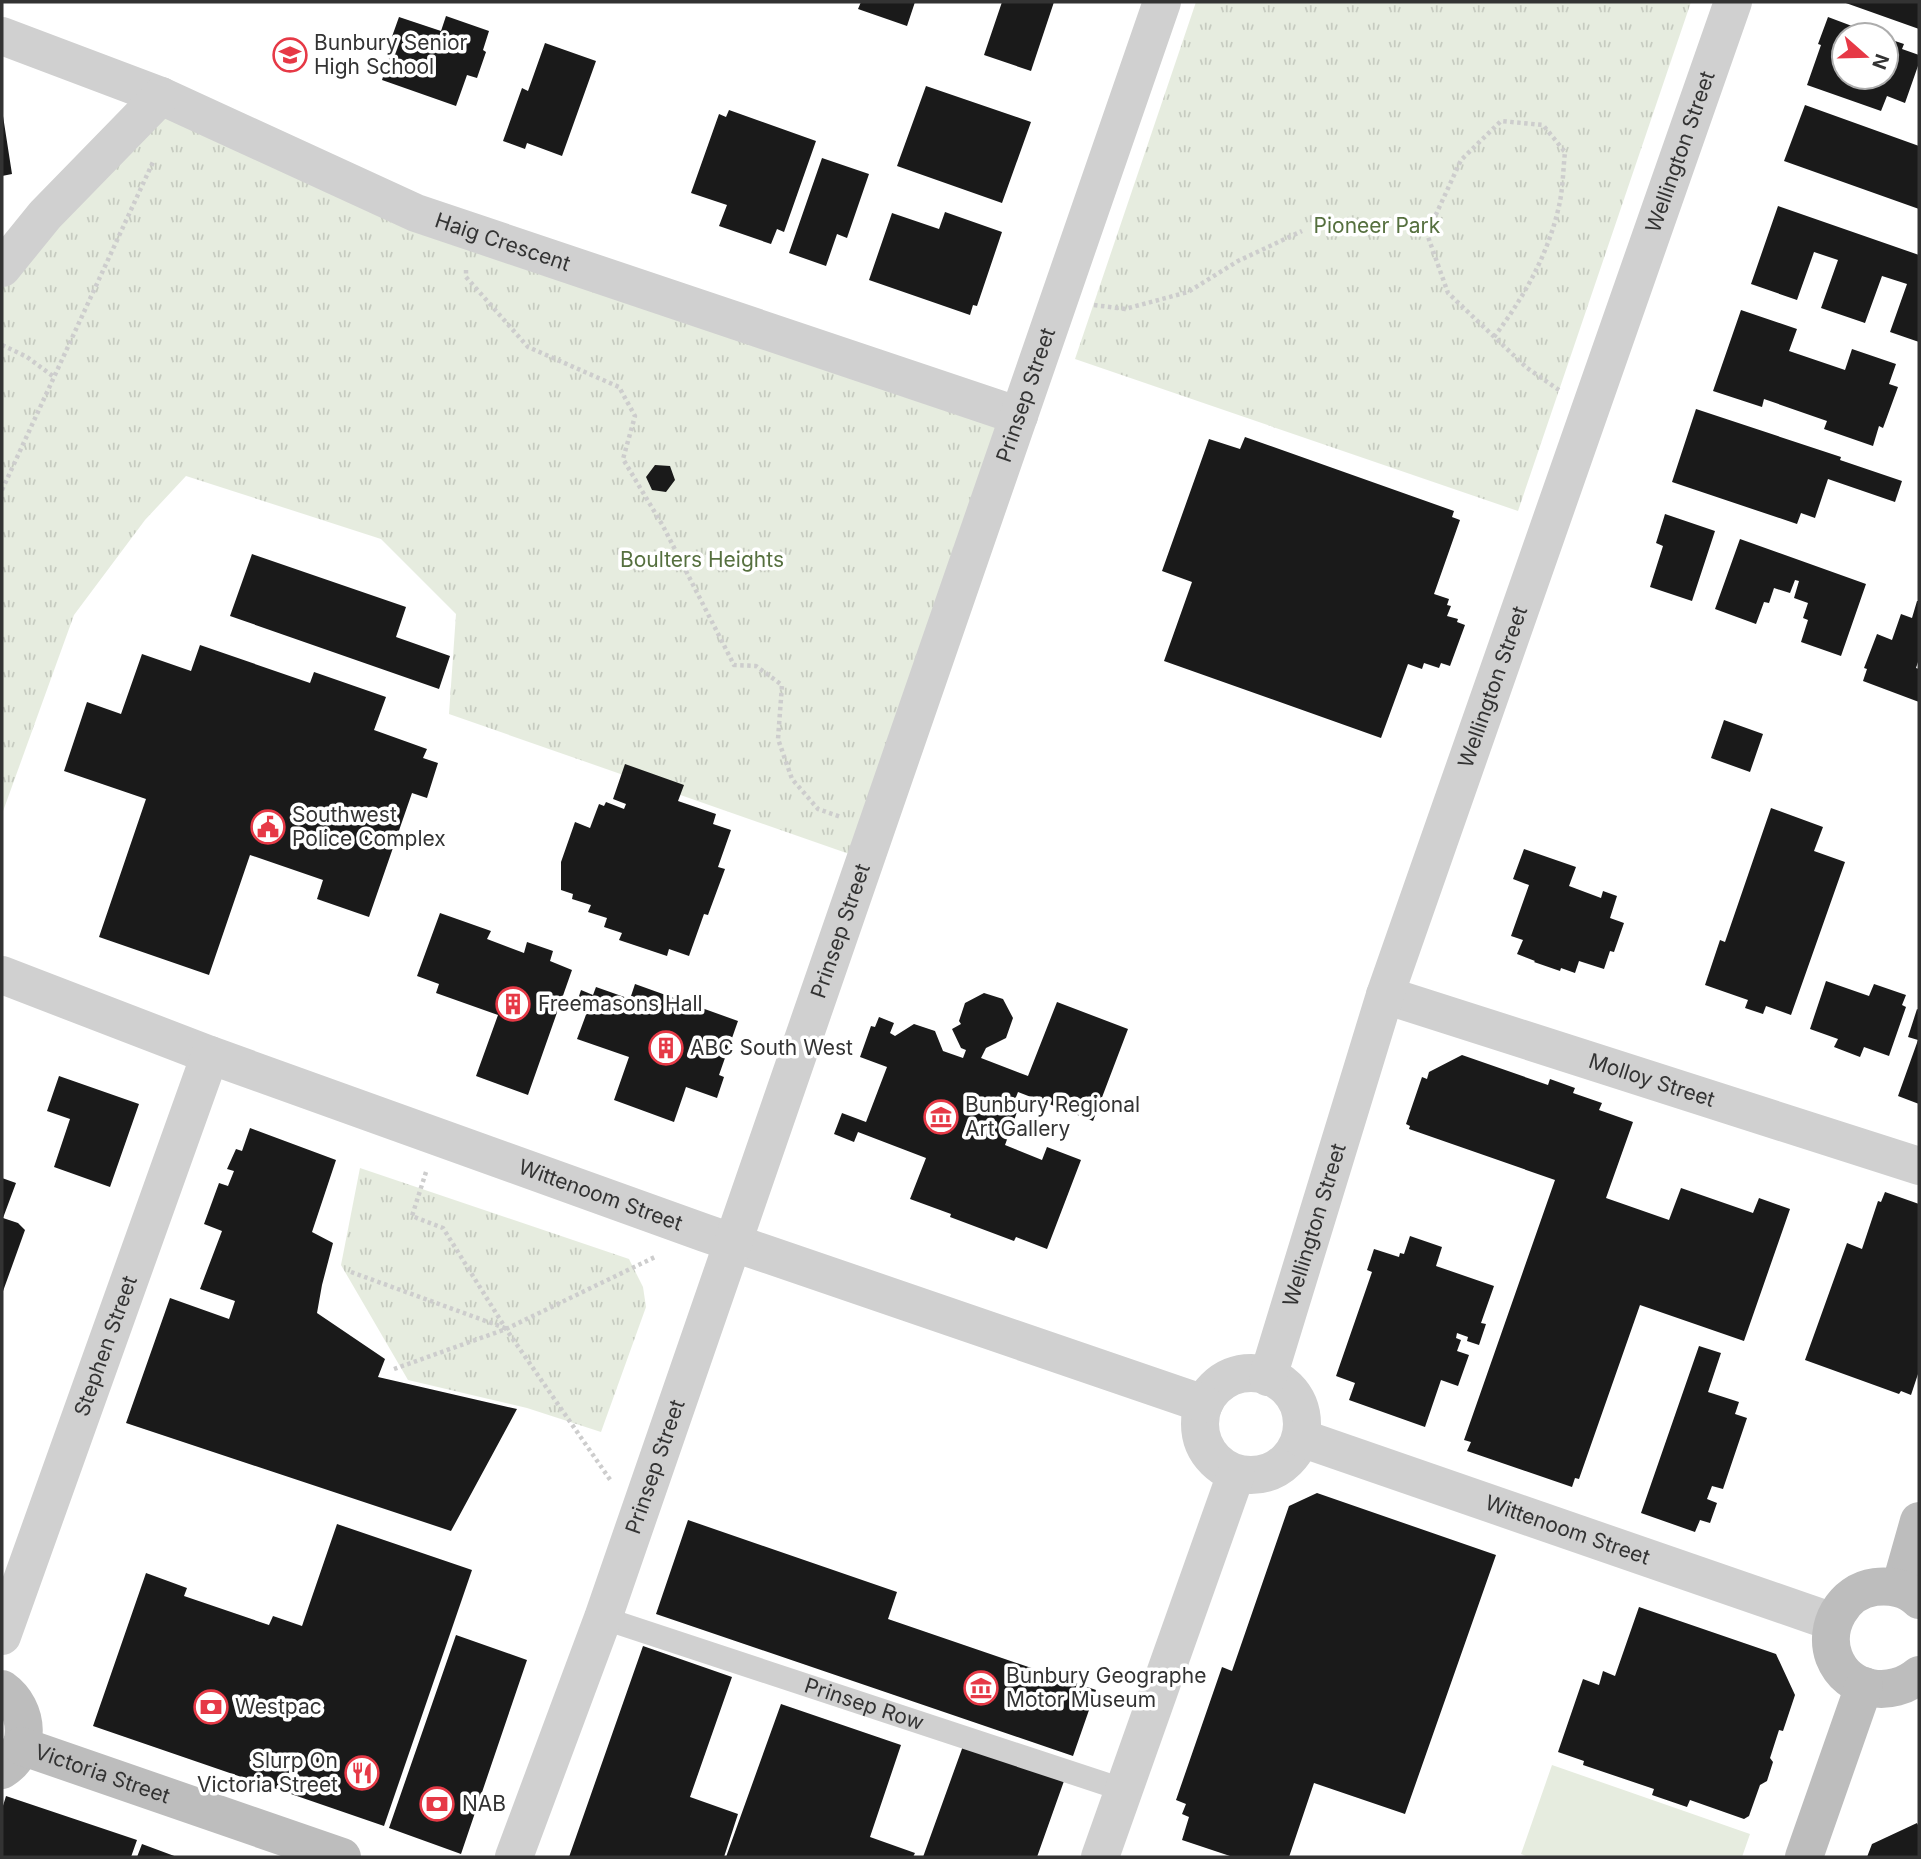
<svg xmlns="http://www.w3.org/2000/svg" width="1921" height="1859" viewBox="0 0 1921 1859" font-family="Inter,sans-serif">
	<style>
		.park { fill: url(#park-tufts) }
		.pitch { fill: #e6ecdf }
		.building { fill: #1a1a1a }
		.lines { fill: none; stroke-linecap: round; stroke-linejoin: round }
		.path { stroke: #cdcdcd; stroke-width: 4.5; stroke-dasharray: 3.5 3.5; stroke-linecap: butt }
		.service { stroke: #d0d0d0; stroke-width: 23 }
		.minor { stroke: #d0d0d0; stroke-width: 38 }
		.tertiary { stroke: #d0d0d0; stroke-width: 38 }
		.secondary { stroke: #bdbdbd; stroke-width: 38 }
		.labels { text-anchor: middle; stroke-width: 7; stroke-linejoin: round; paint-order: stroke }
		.poi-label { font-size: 21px; fill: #333; stroke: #fff; text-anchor: start }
		.street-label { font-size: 21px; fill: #333; stroke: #fff }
		.park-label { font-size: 21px; fill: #56703f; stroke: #fff }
	</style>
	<defs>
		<pattern id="park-tufts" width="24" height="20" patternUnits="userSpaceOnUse" patternTransform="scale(1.75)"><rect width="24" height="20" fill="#e6ecdf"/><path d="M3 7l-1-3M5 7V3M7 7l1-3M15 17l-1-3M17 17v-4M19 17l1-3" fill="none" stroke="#c6cbc0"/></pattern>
	</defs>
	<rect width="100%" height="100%" fill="#fff"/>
	<path class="park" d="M1196,2h495l-173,509 -443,-152z
		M161,96l847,330 -153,430 -406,-142 7,-100 -75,-75 -195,-63 -41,44 -71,95 -72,199v-546z
		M360,1168l269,91 14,28 3,20 -45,125 -74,-24 -119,-28 -67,-115z"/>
	<path class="pitch" d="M1552,1765l198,69 -8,23h-213l-8,-3z"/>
	<path class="building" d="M861,2h54l-8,24 -49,-17z
		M1002,2h52l-23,69 -47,-16z
		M1843,2h76v27z
		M446,16l43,15 -6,19 3,2 -9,26 -10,-3 -11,31 -74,-26 11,-34 -4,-1 10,-28 42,14z
		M1828,17l48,18h-32v42h42v-39l18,6 -2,5 17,6v8l-14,40 -18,-7 -6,15 -74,-26 14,-40 -3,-1z
		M545,43l51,18 -34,95 -35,-13 -2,6 -22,-8 19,-53 6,3z
		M926,86l105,36 -29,81 -105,-37z
		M1805,105l114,41v63l-135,-48z
		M729,110l87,31 -32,91 -7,-3 -6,15 -52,-18 8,-21 -36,-12 28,-79 7,3z
		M2,116h1l9,58 -10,2z
		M822,158l47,16 -22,64 -10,-4 -11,32 -37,-13z
		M1778,206l141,49v87l-29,-10 17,-48 -25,-8 -17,47 -44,-15 17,-48 -24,-8 -17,48 -46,-16z
		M945,212l57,20 -25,74 -4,-1 -3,10 -101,-35 23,-67 47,16z
		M1741,310l56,19 -8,22 56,19 7,-21 44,15 -7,20 9,3 -15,41 -4,-2 -6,20 -49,-17 3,-8 -63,-22 -2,8 -49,-16z
		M1696,409l145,48 -1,3 62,21 -7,21 -67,-23 -13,39 -14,-5 -4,11 -125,-42z
		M1245,437l209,74 -2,6 8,3 -26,74 15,5 -2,6 4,1 -4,10 11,3 -1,3 8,3 -15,41 -9,-3 -2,5 -15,-5 -2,6 -14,-5 -27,74 -217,-77 28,-79 -30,-11 47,-132 31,10z
		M655,465l15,1 5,14 -9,12 -14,-2 -6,-13z
		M1665,514l50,17 -23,70 -42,-14 13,-41 -7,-3z
		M1740,539l126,45 -25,72 -40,-14 7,-22 -5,-2 5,-15 -14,-5 5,-17 -4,-1 -5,13 -16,-5 -5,15 -5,-1 -8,22 -41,-15z
		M252,554l154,53 -10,30 54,19 -11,33 -209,-73z
		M1917,601h2v58l-3,9 3,1v33l-56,-21 4,-12 -3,-1 13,-34 15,6 9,-26 11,4z
		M200,645l110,38 4,-11 72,25 -12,33 53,19 -4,9 15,5 -11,35 -15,-5 -43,124 -52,-18 6,-19 -73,-25 -41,120 -110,-38 47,-138 -82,-28 23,-69 34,12 21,-60 49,17z
		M1724,720l39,14 -13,38 -39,-14z
		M625,764l59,21 -6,16 38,13 -3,10 18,6 -13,37 7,2 -17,46 -4,-1 -15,42 -20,-7 -2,7 -48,-16 3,-7 -18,-6 3,-9 -19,-6 3,-7 -19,-6 1,-5 -12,-4v-28l14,-40 15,6 9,-24 5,2 2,-4 18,7 2,-5 -13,-5z
		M1771,808l52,19 -9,24 31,11 -54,153 -25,-9 -3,8 -18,-6 3,-8 -43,-15 15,-45 5,2z
		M1524,849l52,18 -7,19 32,12 2,-7 14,5 -7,22 14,5 -10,29 -4,-1 -6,18 -25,-8 -4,12 -14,-5 -1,3 -26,-9 1,-1 -18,-7 6,-14 -12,-4 18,-51 -16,-6z
		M440,913l51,18 -4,8 37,14 3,-11 26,9 -3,10 22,9 -44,125 -52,-19 22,-61 -62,-22 3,-9 -22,-8z
		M1826,981l43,15 5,-12 32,11 -4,10 4,2 -17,49 -25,-9 -4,10 -26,-10 4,-8 -28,-10z
		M635,984l103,37 -19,54 5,2 -7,21 -31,-11 -12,35 -60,-22 15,-43 -52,-18 10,-27 -12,-4 6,-18 12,5 3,-8 34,12z
		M984,993l19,6 10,19 -7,20 -20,10 -5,10 47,18 29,-74 71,27 -35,92 -75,-29 -7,18 6,2 -12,33 37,15 5,-13 34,13 -34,89 -31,-12 -2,4 -64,-24 1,-3 -41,-15 16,-41 -68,-26 -4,10 -20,-8 8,-21 24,9 21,-55 -27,-10 11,-31 4,1 4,-10 15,6 -4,10 5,3 19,-12 21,7 8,20 20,7 3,-8 -5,-2 -9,-19 9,-5 -2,-3 6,-18z
		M1917,1009l2,1v94l-21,-8 20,-56 -10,-3z
		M1462,1055l86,30 2,-6 25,9 -2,5 29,10 -3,7 34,12 -27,76 63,22 12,-32 72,25 6,-15 31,11 -46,132 -104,-36 -61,174 -4,-1 -3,9 -105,-36 4,-9 -7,-2 91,-260 -146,-51 1,-3 -4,-2 16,-47 5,2 2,-7z
		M59,1076l80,28 -29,83 -56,-20 16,-48 -23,-8z
		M250,1128l86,32 -24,72 21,11 -11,42 -5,28 68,46 -7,18 139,32 -66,122 -325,-108 44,-125 59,21 6,-18 -35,-12 22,-58 -18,-7 15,-41 9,3 6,-15 -7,-2 9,-20 6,2z
		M2,1178l14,5 -13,35 15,5 7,7 -23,64z
		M1885,1192l34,12v167l-8,24 -10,-4 -2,3 -94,-34 42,-117 15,6 16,-48 3,1z
		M1410,1236l32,11 -6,19 58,20 -13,37 5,1 -7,21 -12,-4 1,-4 -11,-4 -1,5 5,2 -4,11 12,4 -11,31 -17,-6 -16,47 -76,-27 6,-17 -19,-7 36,-104 -5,-2 7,-21 25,8 1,-4 4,1z
		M1699,1346l22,7 -13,39 31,10 -4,12 12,4 -24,71 -11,-3 -5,13 10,4 -7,20 -10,-3 -5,12 -54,-19z
		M1317,1493l179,62 -91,259 -91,-31 -25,74h-56l-51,-17 7,-23 -7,-3 4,-10 -10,-4 46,-133 10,4 57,-165z
		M688,1520l209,72 -9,27 208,71 -23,66 -417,-142z
		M337,1524l135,46 -88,256 -291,-100 53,-153 41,15 -3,8 85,29 4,-9 29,10z
		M1639,1607l137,47 19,41 -12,36 -4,-1 -9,28 3,4 -6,19 -7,4 -11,31 -5,3 -54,-19 -3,7 -35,-12 2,-6 -71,-24 1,-4 -26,-9 25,-73 16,6 4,-14 12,5z
		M456,1635l71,25 -66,194 -72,-26z
		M643,1646l89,31 -42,120 48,17 -14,43h-155z
		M781,1704l120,41 -31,92 45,16 -2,4h-187z
		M963,1746l101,35 -27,76h-114z
		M6,1796l131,44 -6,17h-129v-48z
		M1917,1823l2,4v30h-52l5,-13z
		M142,1844l35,13h-40z"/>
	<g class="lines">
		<path class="path" d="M466,270v7l62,70 91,40 16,29 -12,43 40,67 71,139 22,1 26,19 -4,54 14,40 26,30 23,8
			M1094,305l31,4 63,-17 50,-31 64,-30
			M1494,337c30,-40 54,-82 65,-131 4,-17 4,-36 6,-54l-22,-27 -42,-4 -40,39 -34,74 21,59 79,75 32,22
			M2,345l25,12 27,20
			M2,490l151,-328
			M426,1172l-14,44 31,12 63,101 105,152
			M351,1272l154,56
			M394,1369l112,-40 151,-73"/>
		<path class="service" id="s1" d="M603,1618l521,172"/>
		<g class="minor">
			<path id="s2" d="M2,36l159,60 255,117 603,203"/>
			<path d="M2,268l43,-53 116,-119"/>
			<path d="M2,975l208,80"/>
			<path id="s3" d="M1385,995l534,171"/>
		</g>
		<g class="tertiary">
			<circle cx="1251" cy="1424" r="51"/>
			<path id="s4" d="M1268,1377l117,-382 348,-993"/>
			<path id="s5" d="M1301,1438l532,184"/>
			<path id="s6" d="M2,1636l208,-581 495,178 499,171"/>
			<path id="s7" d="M514,1857l89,-239 559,-1616"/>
			<path d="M1100,1857l136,-383"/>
		</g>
		<g class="secondary">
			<path d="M1900,1588l19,-67"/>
			<path d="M1919,1600c-11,-12 -29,-15 -44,-13 -32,4 -52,40 -41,70 14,36 58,41 85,18"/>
			<path d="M2,1689c28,20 30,62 0,81"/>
			<path id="s8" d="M21,1746l321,111"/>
			<path d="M1804,1857l60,-171"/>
		</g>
	</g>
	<defs>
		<symbol id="school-ring" viewBox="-11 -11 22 22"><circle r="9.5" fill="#fff" stroke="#e63946" stroke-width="1.5"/><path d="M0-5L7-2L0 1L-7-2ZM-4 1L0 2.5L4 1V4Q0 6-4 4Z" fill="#e63946"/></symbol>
		<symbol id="civic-ring" viewBox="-11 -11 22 22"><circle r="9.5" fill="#fff" stroke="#e63946" stroke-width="1.5"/><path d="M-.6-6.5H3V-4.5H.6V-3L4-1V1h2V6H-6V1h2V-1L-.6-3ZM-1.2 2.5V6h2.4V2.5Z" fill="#e63946"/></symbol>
		<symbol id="building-ring" viewBox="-11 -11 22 22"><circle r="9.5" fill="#fff" stroke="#e63946" stroke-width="1.5"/><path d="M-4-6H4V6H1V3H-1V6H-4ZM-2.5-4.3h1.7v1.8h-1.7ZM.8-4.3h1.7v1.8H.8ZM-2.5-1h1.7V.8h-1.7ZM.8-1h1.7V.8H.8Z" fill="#e63946"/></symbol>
		<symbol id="museum-ring" viewBox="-11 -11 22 22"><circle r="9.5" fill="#fff" stroke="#e63946" stroke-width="1.5"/><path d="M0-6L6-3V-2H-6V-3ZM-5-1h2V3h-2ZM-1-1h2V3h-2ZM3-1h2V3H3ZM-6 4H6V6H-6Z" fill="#e63946"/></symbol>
		<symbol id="bank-ring" viewBox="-11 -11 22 22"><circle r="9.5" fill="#fff" stroke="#e63946" stroke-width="1.5"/><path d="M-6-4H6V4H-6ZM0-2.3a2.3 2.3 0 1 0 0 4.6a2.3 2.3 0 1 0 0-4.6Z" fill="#e63946"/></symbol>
		<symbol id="restaurant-ring" viewBox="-11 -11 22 22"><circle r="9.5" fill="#fff" stroke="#e63946" stroke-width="1.5"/><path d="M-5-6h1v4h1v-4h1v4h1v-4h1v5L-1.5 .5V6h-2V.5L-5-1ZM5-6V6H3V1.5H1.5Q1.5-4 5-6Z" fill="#e63946"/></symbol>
	</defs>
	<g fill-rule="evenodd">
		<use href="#school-ring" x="271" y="36" width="38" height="38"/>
		<use href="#civic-ring" x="249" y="808" width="38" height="38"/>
		<use href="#building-ring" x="494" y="985" width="38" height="38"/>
		<use href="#building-ring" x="647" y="1029" width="38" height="38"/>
		<use href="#museum-ring" x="922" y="1098" width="38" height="38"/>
		<use href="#museum-ring" x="962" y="1669" width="38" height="38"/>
		<use href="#bank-ring" x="192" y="1688" width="38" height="38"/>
		<use href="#restaurant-ring" x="343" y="1754" width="38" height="38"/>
		<use href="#bank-ring" x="418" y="1785" width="38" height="38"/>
	</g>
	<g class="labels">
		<g class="poi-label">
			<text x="314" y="50">Bunbury Senior<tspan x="314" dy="24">High School</tspan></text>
			<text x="292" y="822">Southwest<tspan x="292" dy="24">Police Complex</tspan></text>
			<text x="538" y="1011">Freemasons Hall</text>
			<text x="690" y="1055">ABC South West</text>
			<text x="965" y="1112">Bunbury Regional<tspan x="965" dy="24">Art Gallery</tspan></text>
			<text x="1006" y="1683">Bunbury Geographe<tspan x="1006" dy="24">Motor Museum</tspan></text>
			<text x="235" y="1714">Westpac</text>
			<text x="338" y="1768" text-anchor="end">Slurp On<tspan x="338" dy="24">Victoria Street</tspan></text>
			<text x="462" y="1811">NAB</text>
		</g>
		<g class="street-label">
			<text dy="7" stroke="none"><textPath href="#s4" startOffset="1293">Wellington Street</textPath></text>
			<text dy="7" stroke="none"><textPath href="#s2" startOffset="542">Haig Crescent</textPath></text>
			<text dy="7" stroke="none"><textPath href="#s7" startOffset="1549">Prinsep Street</textPath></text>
			<text dy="7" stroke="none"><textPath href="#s4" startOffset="726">Wellington Street</textPath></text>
			<text dy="7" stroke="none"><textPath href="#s7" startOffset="982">Prinsep Street</textPath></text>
			<text dy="7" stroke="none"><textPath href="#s3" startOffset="280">Molloy Street</textPath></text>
			<text dy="7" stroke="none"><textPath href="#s6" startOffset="1032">Wittenoom Street</textPath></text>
			<text dy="7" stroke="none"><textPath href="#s4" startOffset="159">Wellington Street</textPath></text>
			<text dy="7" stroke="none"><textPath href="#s6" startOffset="308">Stephen Street</textPath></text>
			<text dy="7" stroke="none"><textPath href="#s7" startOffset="415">Prinsep Street</textPath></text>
			<text dy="7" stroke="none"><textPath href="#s5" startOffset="282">Wittenoom Street</textPath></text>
			<text dy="7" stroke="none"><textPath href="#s1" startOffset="275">Prinsep Row</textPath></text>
			<text dy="7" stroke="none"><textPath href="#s8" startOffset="86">Victoria Street</textPath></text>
		</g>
		<g class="park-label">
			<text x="1377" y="233">Pioneer Park</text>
			<text x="702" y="567">Boulters Heights</text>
		</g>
	</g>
	<rect width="1921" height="1859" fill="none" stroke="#333333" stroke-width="7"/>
	<g transform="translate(1865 56) rotate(110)"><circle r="33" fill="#ffffff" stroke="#adadad" stroke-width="2"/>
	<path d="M0-5L12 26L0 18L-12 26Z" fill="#e63946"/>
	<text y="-10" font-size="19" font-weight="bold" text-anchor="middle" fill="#333333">N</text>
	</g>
</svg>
